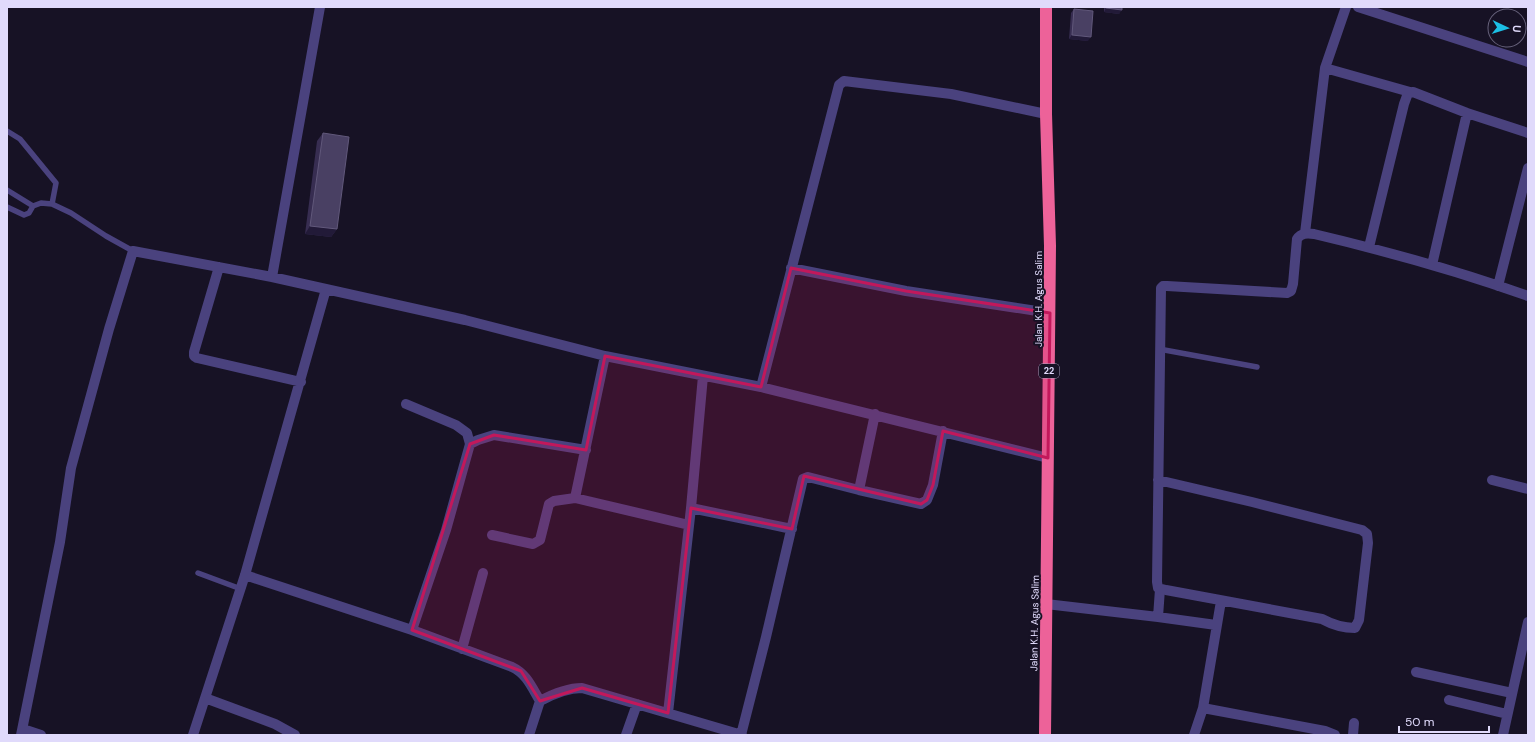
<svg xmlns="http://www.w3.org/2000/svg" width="1535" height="742" viewBox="0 0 1535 742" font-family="'DM Sans',sans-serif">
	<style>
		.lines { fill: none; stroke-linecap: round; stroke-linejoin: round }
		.lane { stroke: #4a427e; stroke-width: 5.5 }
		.street { stroke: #4a427e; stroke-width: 10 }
		.highway { stroke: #ed6299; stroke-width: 12 }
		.wall { fill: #372d51 }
		.shaded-wall { fill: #221a38 }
		.building { fill: #494063; stroke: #61587b }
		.marked { fill: #c2185b; fill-opacity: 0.2; stroke: #c2185b; stroke-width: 3; stroke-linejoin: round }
		.labels { text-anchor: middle; stroke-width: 4; stroke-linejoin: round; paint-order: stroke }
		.shield { fill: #171225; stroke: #a49ebb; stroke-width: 1 }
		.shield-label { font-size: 9px; font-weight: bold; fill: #e0dafb }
		.street-label { font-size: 10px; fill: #e0dafb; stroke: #171225 }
	</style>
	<rect width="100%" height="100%" fill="#171225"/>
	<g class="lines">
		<path class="lane" d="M7,131l13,8 36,44 -4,21
			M7,190l26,16
			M7,207l17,8 5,-2 4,-7 8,-3 11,1 19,9 35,23 27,15
			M1159,349l98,18
			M198,573l43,16"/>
		<path class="street" d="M1358,7l170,55
			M1325,68l85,24
			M1305,233l20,-165 21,-61
			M1369,247l35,-143 4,-11 5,-1 54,21 61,20
			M1432,265l35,-152
			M219,267l-25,85v4l3,2 104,24
			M791,268l115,23 144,22
			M272,277l48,-270
			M1498,286l30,-118
			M605,356l-30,142 114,27
			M761,387l78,-302 5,-4 107,13 95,20
			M406,404l50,21 11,8 3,11
			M1158,480l94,22 110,28 5,4 1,9 -9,77 -4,8c-13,0 -22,-3 -33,-9l-156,-29 -8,-2 -1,-6 4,-294 2,-2h4l120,7 4,-2 2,-7 4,-45c4,-6 10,-6 17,-5 72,17 144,37 214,62
			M1492,480l36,9
			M859,490l16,-76
			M691,508l101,21
			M492,535l41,9 7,-4 9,-36 5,-3 21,-3
			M245,575l167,55 100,37c15,7 20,21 28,34 13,-7 27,-13 42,-13l160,47
			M1046,604l112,13 2,-28
			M1158,617l58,8
			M412,630l34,-100 24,-86 8,-4 16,-5 92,15
			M462,649l21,-76
			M1416,672l96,21
			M205,698l70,26 20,11
			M1449,700l58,14
			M1203,708l122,23 10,4
			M668,713l23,-205 12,-132
			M23,729l18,6
			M21,735l39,-193 11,-74 38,-139 24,-78 139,26 193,43 140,36 156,31 287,71
			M193,735l52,-160 81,-286
			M529,735l11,-34
			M626,735l11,-31
			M741,735l25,-98 37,-158 5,-2 51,13 62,14 6,-4 6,-15 10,-54
			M1194,735l9,-27 18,-107
			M1353,735l1,-12
			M1503,735l25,-113"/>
		<path class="highway" d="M1045,735l5,-489 -4,-132v-107"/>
	</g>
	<path class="wall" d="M1104,7h18l-3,7 -15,-2z
		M1074,9l14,32 -19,-2 2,-26z
		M323,133l14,96 -6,8 -26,-3 12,-93z"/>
	<path class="shaded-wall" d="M1106,8l16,2 -3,4 -15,-2z
		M1072,35l19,2 -3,4 -19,-2z
		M310,226l27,3 -6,8 -26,-3z"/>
	<path class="building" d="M1107,7h15v3l-16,-2z
		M1074,9l19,2 -2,26 -19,-2z
		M323,133l26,4 -12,92 -27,-3z"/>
	<path class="marked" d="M791,268l115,23 144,22 -2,145 -105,-27 -10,54 -6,15 -6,4 -117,-28 -12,53 -101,-21 -23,205 -86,-25 -42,13 -19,-30 -109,-41 58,-186 24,-9 92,15 19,-94 156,31z"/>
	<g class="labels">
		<rect class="shield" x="1039" y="364" width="20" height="14" rx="3"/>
		<g class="shield-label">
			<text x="1049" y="374">22</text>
		</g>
		<g class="street-label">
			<text transform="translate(1038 299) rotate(-90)" y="4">Jalan K.H. Agus Salim</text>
			<text transform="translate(1034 623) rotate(-89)" y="4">Jalan K.H. Agus Salim</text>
		</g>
	</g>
	<rect width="1535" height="742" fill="none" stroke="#e0dafb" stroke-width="16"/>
	<g transform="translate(1507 28) rotate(94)"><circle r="19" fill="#171225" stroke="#67627b"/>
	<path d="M0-3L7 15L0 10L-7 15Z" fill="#1cbfe5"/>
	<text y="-6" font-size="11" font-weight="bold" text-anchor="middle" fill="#e0dafb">U</text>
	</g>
	<path d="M1399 726v6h90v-6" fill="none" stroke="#e0dafb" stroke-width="2"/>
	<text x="1405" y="726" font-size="12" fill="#e0dafb" stroke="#171225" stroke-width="3" paint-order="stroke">50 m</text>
</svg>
